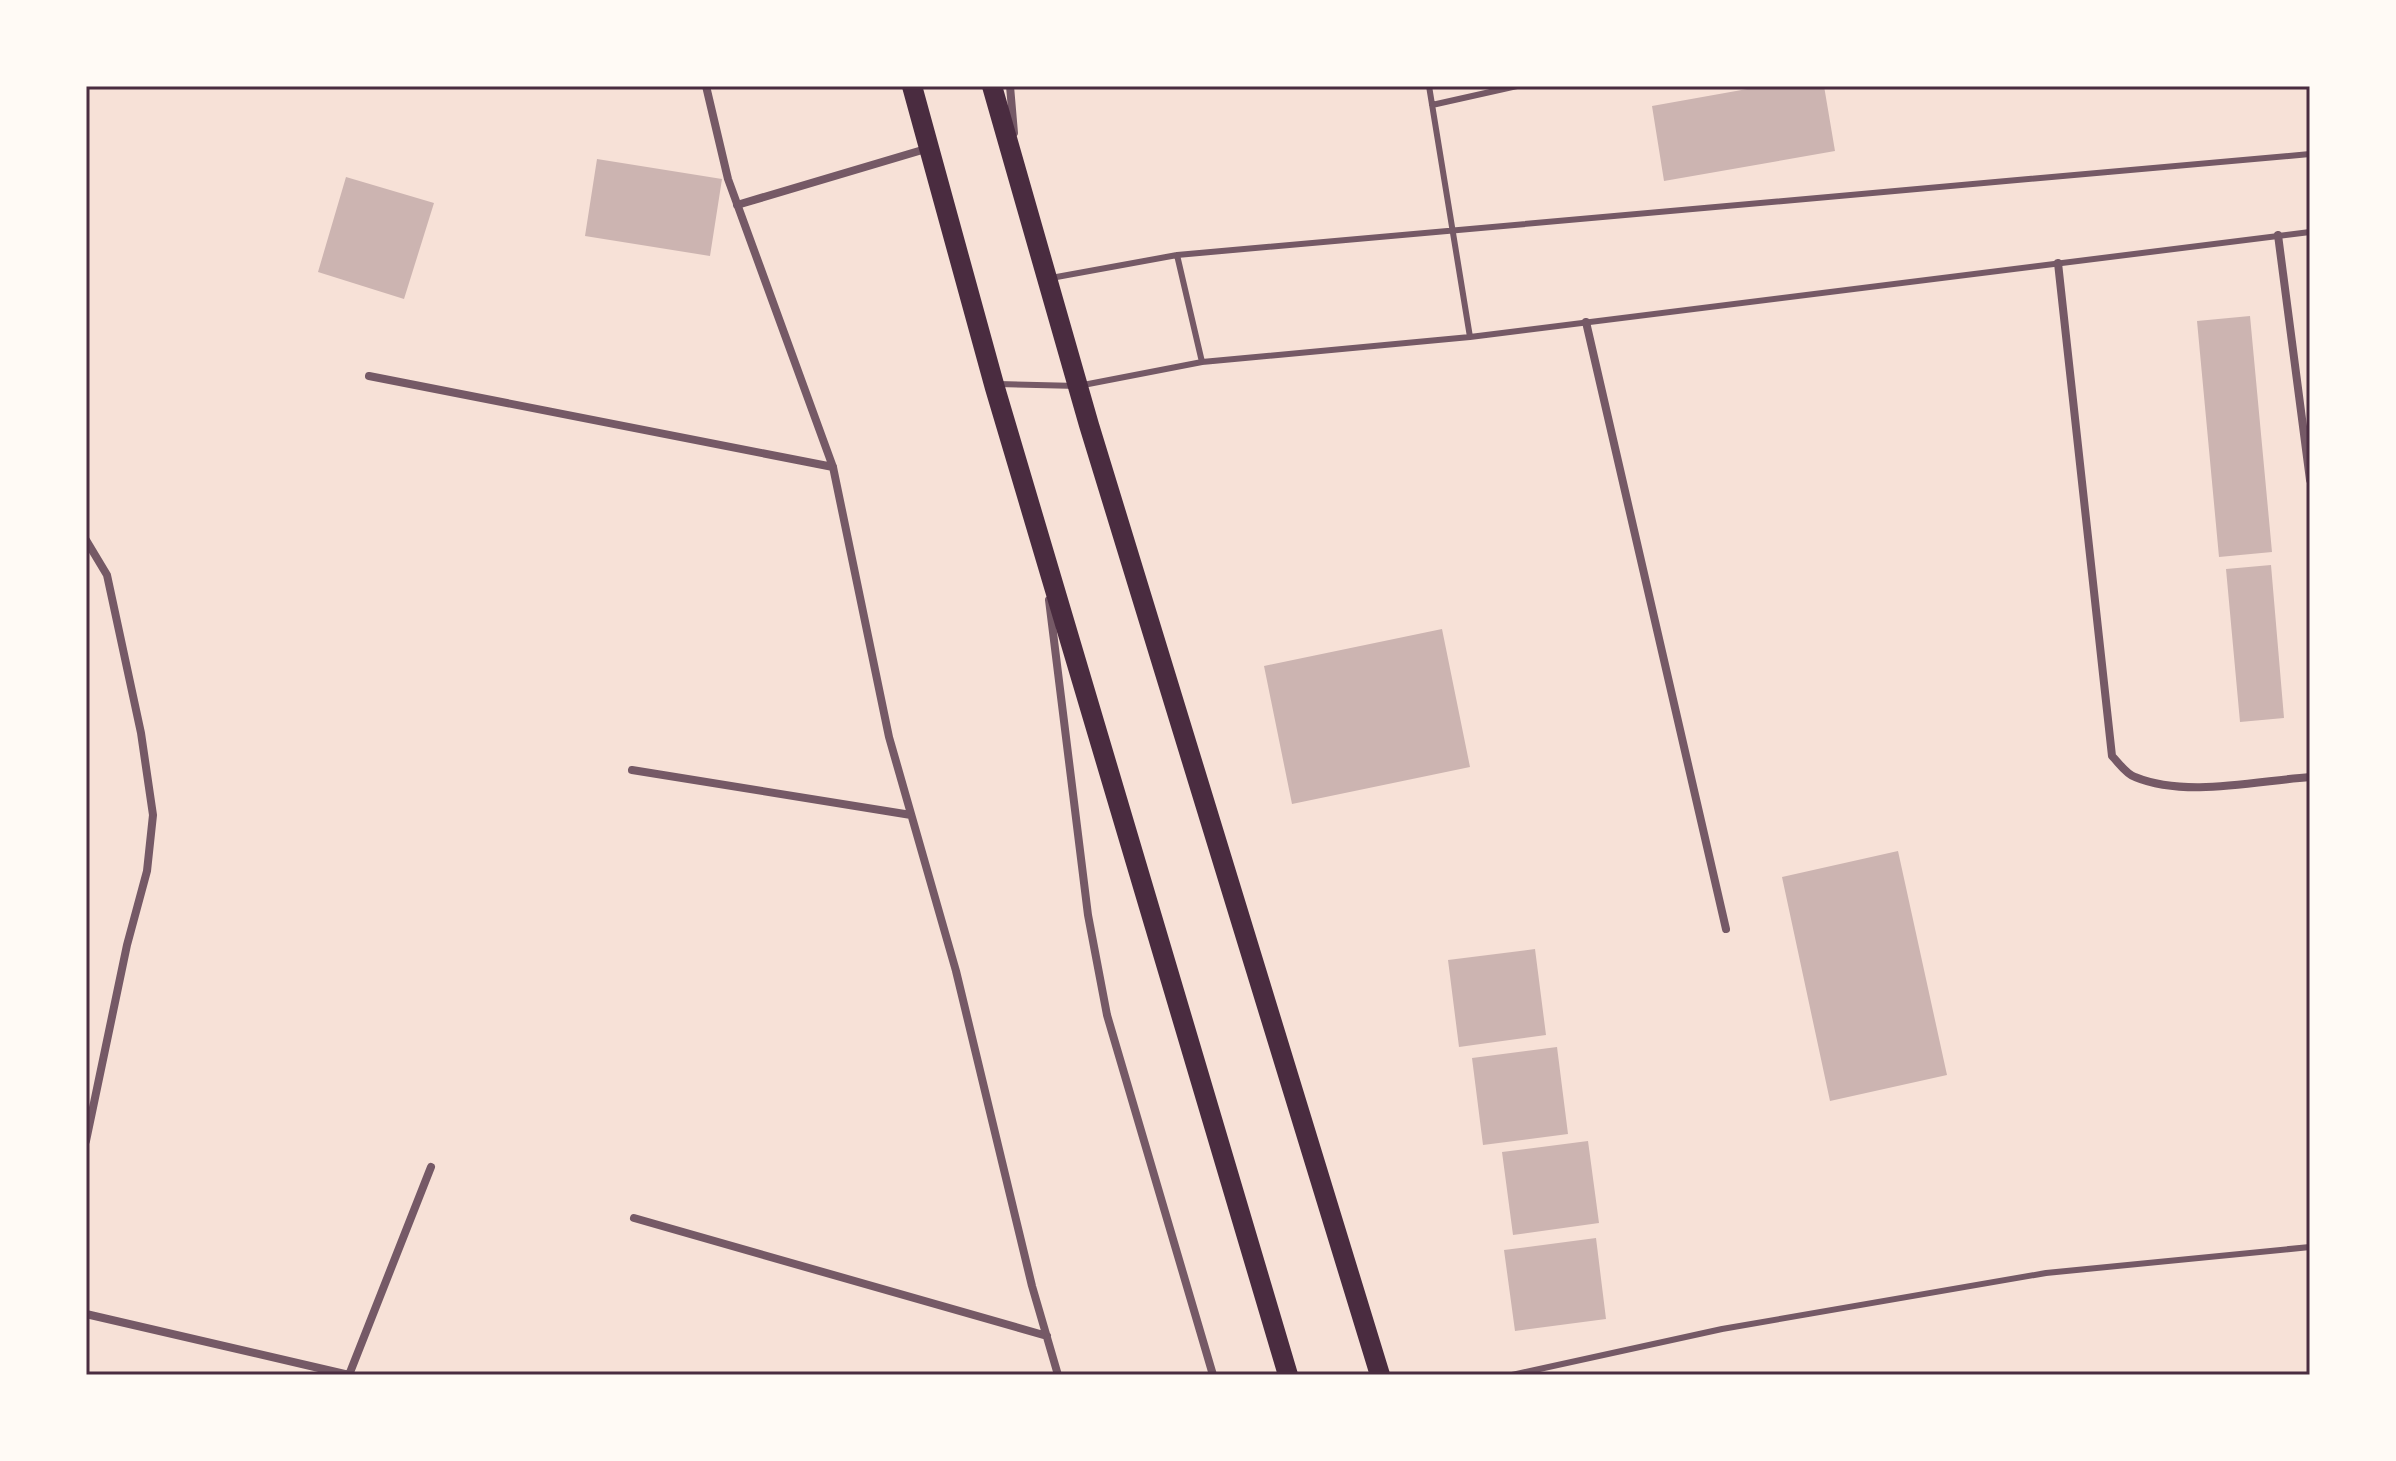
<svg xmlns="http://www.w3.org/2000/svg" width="2396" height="1461" viewBox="0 0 2396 1461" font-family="'Space Grotesk',sans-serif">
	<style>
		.building { fill: #ccb4b1 }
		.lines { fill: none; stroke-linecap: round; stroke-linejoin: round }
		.service { stroke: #755966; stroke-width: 6 }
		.minor { stroke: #755966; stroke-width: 8 }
		.primary { stroke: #4a2c40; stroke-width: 20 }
		.neatline { fill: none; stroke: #4a2c40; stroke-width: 3 }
	</style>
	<rect width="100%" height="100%" fill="#f7e1d7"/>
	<path class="building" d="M1764,86h60l11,65 -171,30 -12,-75z
		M597,159l125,20 -12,77 -125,-20z
		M346,177l88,26 -30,96 -86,-27z
		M2250,316l22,236 -53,5 -22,-236z
		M2271,565l13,153 -44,4 -14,-153z
		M1442,629l28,138 -178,37 -28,-138z
		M1898,851l49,224 -117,26 -48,-224z
		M1535,949l11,86 -87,12 -11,-87z
		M1557,1047l11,87 -85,11 -11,-87z
		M1588,1141l11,82 -86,12 -11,-83z
		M1596,1238l10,81 -91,12 -11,-81z"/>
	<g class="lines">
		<path class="service" d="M1429,86l41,251
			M1432,105l85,-19
			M1177,255l25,107
			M1051,278l126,-23 1133,-101
			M998,384l80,2 124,-24 268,-25 840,-105
			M1512,1375l210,-46 324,-56 264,-26"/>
		<path class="minor" d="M706,86l22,93 105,288 56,270 67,234 76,315 26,89
			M1010,86l4,47
			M737,205l192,-57
			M2278,235l32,245
			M2058,263l54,493c7,7 14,18 23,21 51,21 121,4 175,0
			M1586,322l140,607
			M369,376l464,91
			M86,540l21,35 34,158 12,82 -6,56 -20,74 -41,196
			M1049,600l39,315 19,100 106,360
			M632,770l279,45
			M634,1218l413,118
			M86,1314l263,61 82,-208"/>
		<path class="primary" d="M912,86l83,302 293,987
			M992,86l97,339 291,950"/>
	</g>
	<rect width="2396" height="1461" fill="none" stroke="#fffaf5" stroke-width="176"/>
	<rect x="88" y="88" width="2220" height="1285" class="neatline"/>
</svg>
